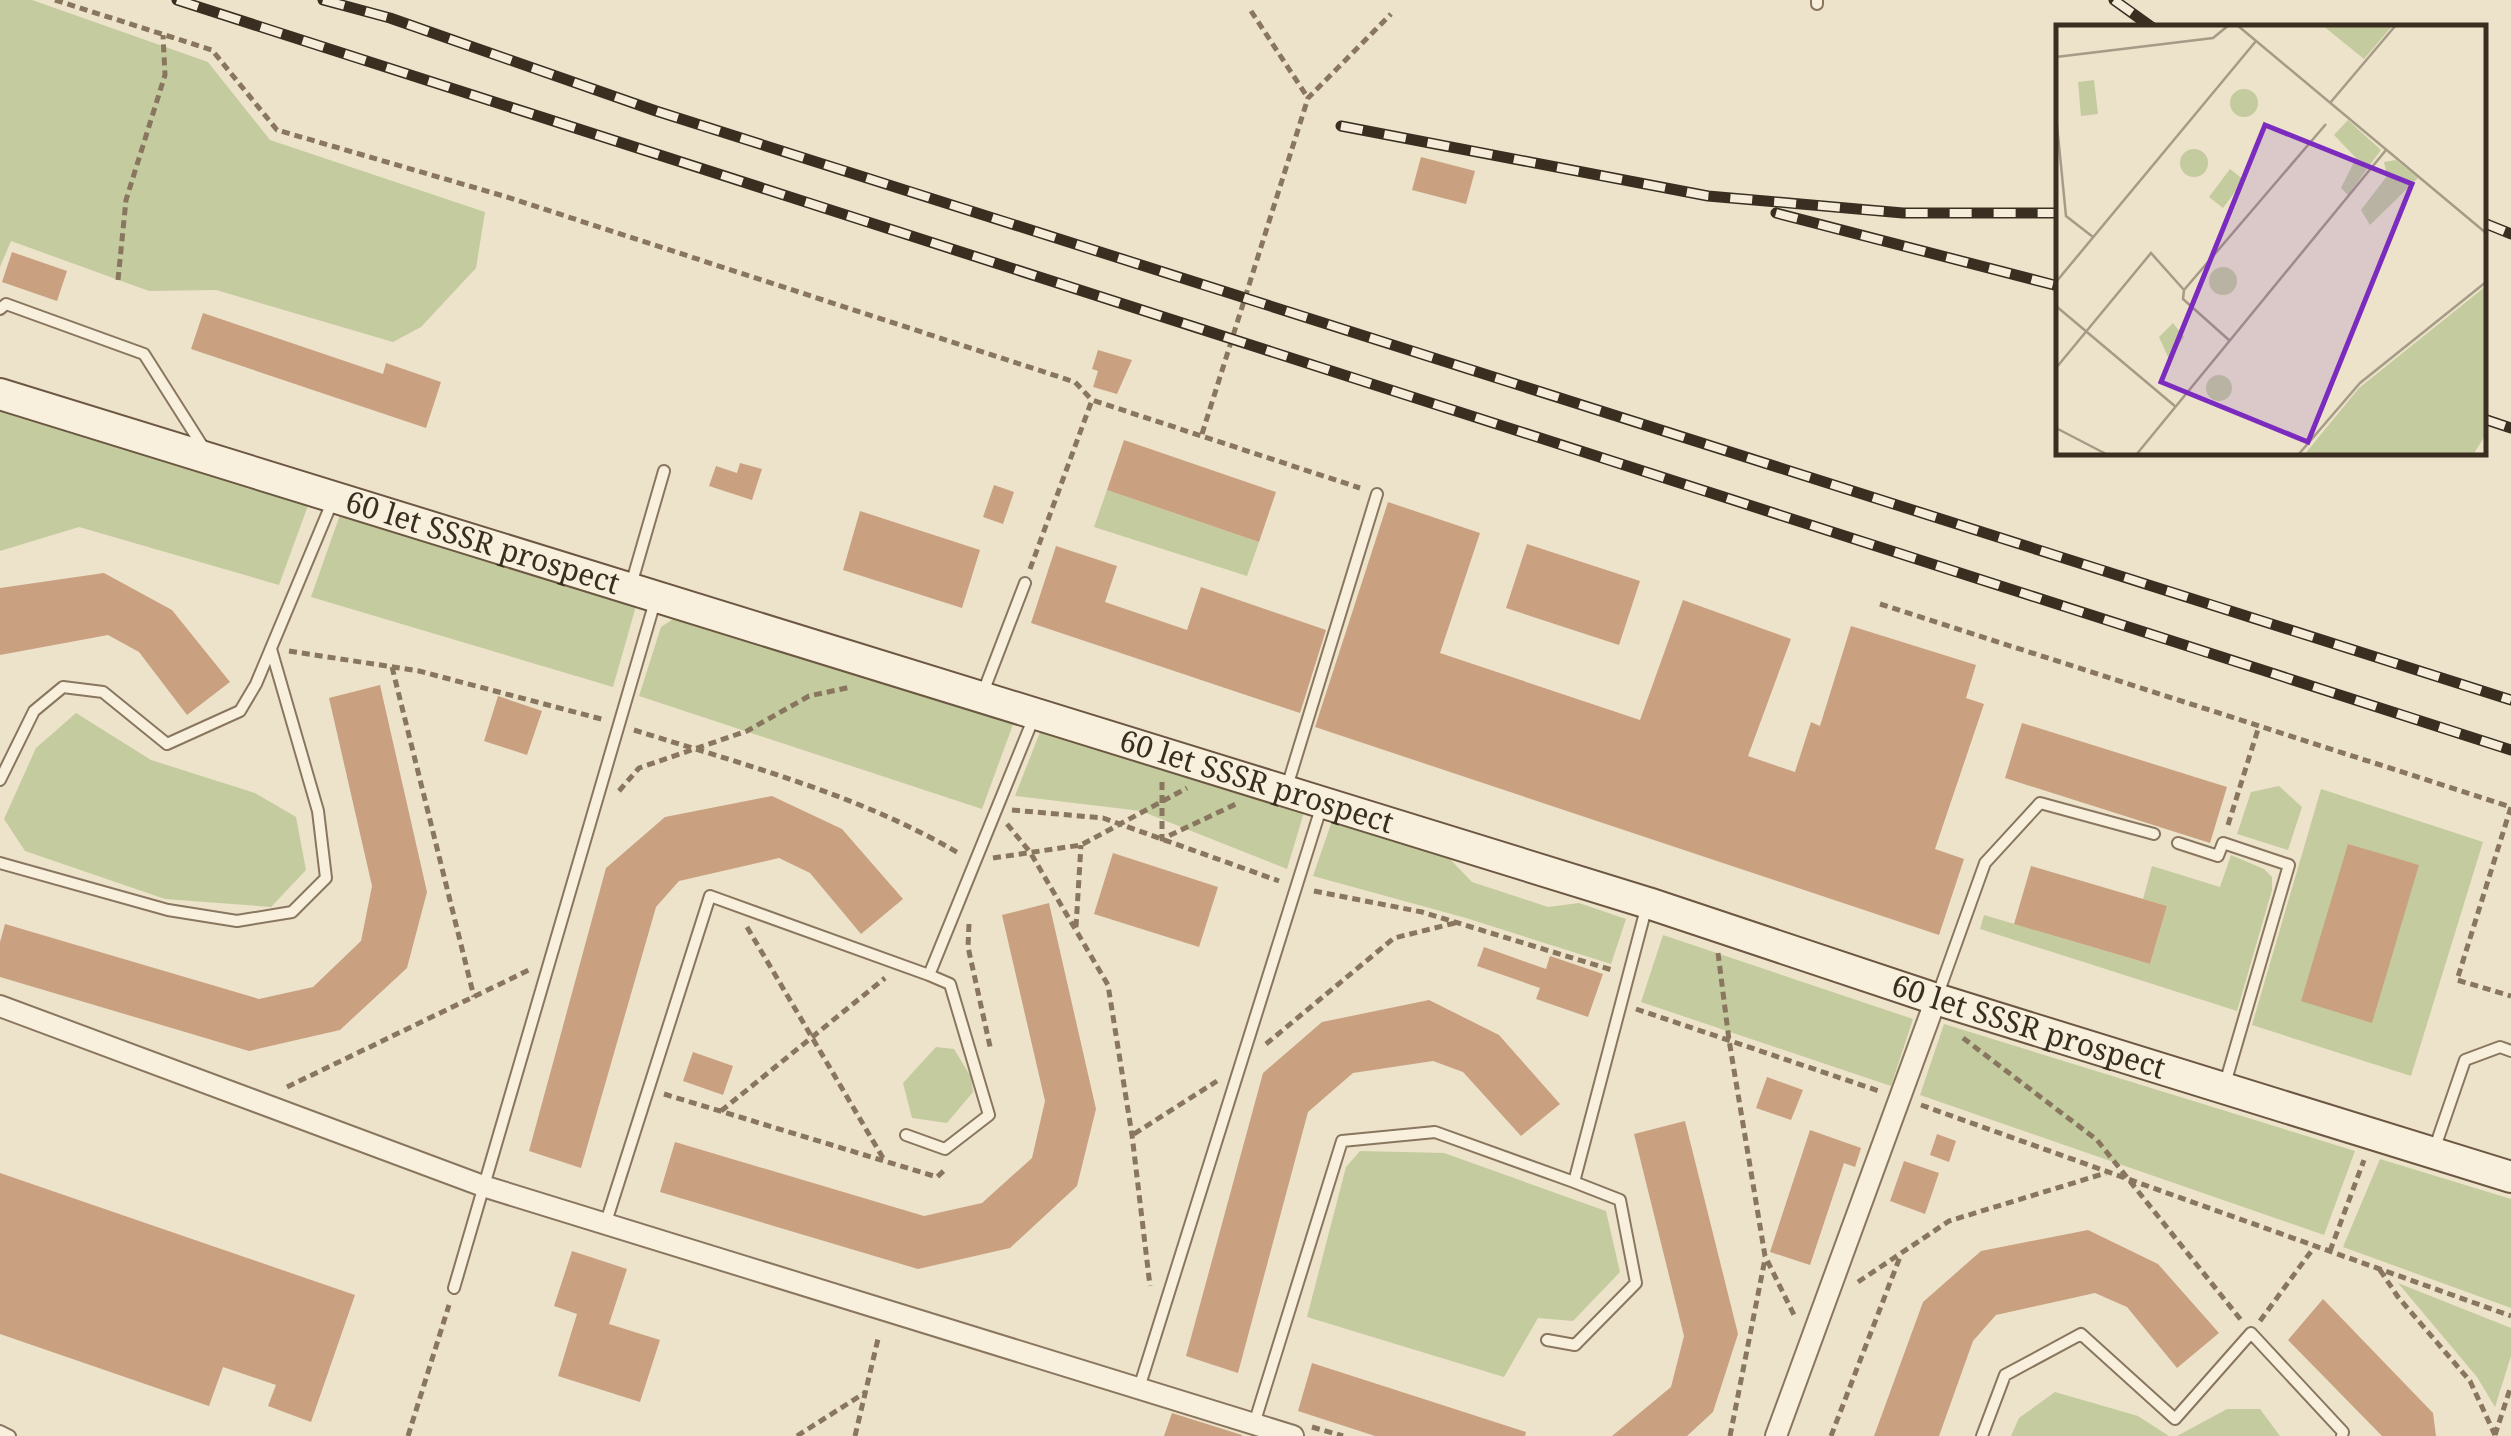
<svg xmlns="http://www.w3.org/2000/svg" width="2511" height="1436" viewBox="0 0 2511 1436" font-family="'Noto Serif',serif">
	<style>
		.green { fill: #c4cb9e }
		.building { fill: #c9a181 }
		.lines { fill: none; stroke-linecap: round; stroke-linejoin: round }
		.lane-casing { stroke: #89765f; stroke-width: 14 }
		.street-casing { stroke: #89765f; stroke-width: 24 }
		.secondary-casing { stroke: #6b5742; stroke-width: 34 }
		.path { stroke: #89765f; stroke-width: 5; stroke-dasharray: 8 5; stroke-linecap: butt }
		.lane { stroke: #f8f0dd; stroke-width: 10 }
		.street { stroke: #f8f0dd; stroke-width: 20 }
		.secondary { stroke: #f8f0dd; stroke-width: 30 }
		.rail-casing { stroke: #3a2e21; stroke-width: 11 }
		.rail { stroke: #f5edd9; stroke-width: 8; stroke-dasharray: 22; stroke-linecap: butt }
		.labels { text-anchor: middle; stroke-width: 10; stroke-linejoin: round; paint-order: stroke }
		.street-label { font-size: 30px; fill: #3a2e21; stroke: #f5edd9 }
		.inset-road { fill: none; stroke: #a59b86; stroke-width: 2.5 }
		.view { fill: #7b2cbf; fill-opacity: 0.15; stroke: #7b2cbf; stroke-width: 5 }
		.inset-edge { fill: none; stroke: #3a2e21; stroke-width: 5 }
	</style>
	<rect width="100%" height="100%" fill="#ede3ca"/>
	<path class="green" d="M0,0h32l176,62 62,78 215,72 -9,56 -55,59 -28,15 -177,-52 -67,1 -138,-50 -11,26z
		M0,406l310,94 -31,85 -200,-58 -79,24z
		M1107,490l152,52 -12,34 -153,-49z
		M341,512l295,94 -23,81 -302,-90z
		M682,613l333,106 -33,90 -343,-113 22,-69z
		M76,713l75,47 104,33 41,24 10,53 -35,37 -106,-8 -140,-48 -21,-32 32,-71z
		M1042,727l263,82 -18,60 -146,-58 -126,-15z
		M2279,786l23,21 -14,43 -51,-16 14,-42z
		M2321,789l162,53 -72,234 -159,-51z
		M1333,818l114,38 25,26 76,25 31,-4 47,16 -15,45 -145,-46 -153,-42z
		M2231,855l33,14 8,8v13l-35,121 -257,-82 4,-14 166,49 17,-58 -24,-7 9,-33 68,21z
		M1663,935l250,84 -22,67 -250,-84z
		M1944,1024l411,127 -31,84 -404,-140z
		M936,1047l18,2 17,28 2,15 -26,31 -35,-5 -9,-35z
		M1360,1151l84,2 162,58 14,61 -47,49 -35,-3 -34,59 -197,-60 39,-150z
		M2380,1159l131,40v109l-168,-61z
		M2398,1283l113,45v28l-16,51 -18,-30z
		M2055,1392l83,24 31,20h-158l8,-18z
		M2227,1409h33l20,27h-103z"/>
	<path class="building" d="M1421,157l54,14 -9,33 -54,-14z
		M12,252l55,19 -10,30 -55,-19z
		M203,313l180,61 3,-11 55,19 -15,46 -235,-79z
		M1098,350l34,10 -15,34 -24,-7 5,-16 -6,-2z
		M1124,440l152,52 -17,50 -152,-52z
		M740,463l22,6 -10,31 -43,-14 7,-20 21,7z
		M994,485l20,7 -11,32 -20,-7z
		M1388,502l92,31 -40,120 200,67 43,-120 108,39 -43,117 47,16 16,-50 9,4 31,-100 125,39 -10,33 18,6 -49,145 29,10 -25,76 -624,-208z
		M860,511l120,39 -18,58 -119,-38z
		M1527,544l113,37 -21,64 -113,-37z
		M1056,546l61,20 -12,36 82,28 14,-43 125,43 -26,83 -269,-90z
		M104,573l68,37 58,72 -43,33 -48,-63 -31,-17 -108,20v-67z
		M380,685l47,207 -20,76 -67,62 -91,21 -249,-74v-35l5,-18 254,75 54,-12 48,-46 11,-55 -43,-188z
		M498,696l44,15 -15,44 -43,-14z
		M2022,723l205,64 -17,56 -205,-65z
		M772,796l70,33 61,70 -42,35 -51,-61 -31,-15 -100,23 -23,26 -75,261 -52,-17 77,-283 59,-51z
		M2348,844l71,21 -47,158 -71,-22z
		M1113,853l105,34 -19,60 -105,-33z
		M2031,866l136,40 -17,58 -136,-40z
		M1049,903l47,206 -19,77 -67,62 -92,21 -258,-77 15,-50 249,74 58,-13 50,-45 13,-57 -43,-186z
		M1484,947l62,22 4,-13 53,18 -15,43 -52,-18 4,-11 -63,-22z
		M1429,1000l70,35 61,69 -39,32 -58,-64 -30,-11 -80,12 -45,39 -70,261 -52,-17 77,-283 59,-51z
		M693,1052l40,14 -10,29 -40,-14z
		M1767,1077l36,13 -12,30 -35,-12z
		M1685,1121l53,213 -25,78 -26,24h-75l59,-49 13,-51 -50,-202z
		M1810,1130l51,18 -6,19 -11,-4 -34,102 -40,-13z
		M1937,1134l19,7 -7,21 -19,-7z
		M1904,1161l35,12 -14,41 -35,-13z
		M0,1173l355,122 -44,127 -43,-16 8,-21 -53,-18 -14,39 -209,-72z
		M2088,1230l70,34 61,69 -42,35 -50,-61 -32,-14 -99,22 -23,26 -34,95h-65l49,-134 58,-51z
		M572,1251l55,18 -18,55 51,16 -20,62 -82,-26 19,-62 -23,-8z
		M2323,1299l110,114 3,23h-54l-94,-96z
		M1312,1363l214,69 -1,4h-150l-77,-25z
		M1172,1413l70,22v1h-78z"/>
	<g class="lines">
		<defs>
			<path id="lane" d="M1817,0v4
				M0,309l6,-5 138,50 59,93
				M631,585l33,-114
				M982,695l43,-112
				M0,780l34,-69 29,-24 40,5 64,52 73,-33 16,-27 77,-184
				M1286,790l91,-296
				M2178,843l40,13 5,-13 66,22 -65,222
				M0,863l168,47 69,11 55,-9 34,-34 -8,-67 -47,-162
				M1938,994l47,-131 55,-60 114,31
				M906,1135l39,14 44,-34 -39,-131 -21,-9
				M2434,1150l31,-90 35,-13 11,4
				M606,1222l104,-326 219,79 105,-258
				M454,1288l202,-690
				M1547,1340l28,5 61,-62 -16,-83 -46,-18
				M1139,1388l182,-580
				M1254,1424l88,-283 93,-9 139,50 73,-277
				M0,1431l10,5
				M1982,1436l23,-61 76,-41 94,85 76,-86 92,99 -1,4"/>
			<path id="street" d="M0,1006l483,180 810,250
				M1776,1436l160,-437"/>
			<g id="secondary">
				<path id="s1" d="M0,394l1648,509 288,96 575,178"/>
			</g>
		</defs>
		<use href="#lane" class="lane-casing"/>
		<use href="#street" class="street-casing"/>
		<use href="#secondary" class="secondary-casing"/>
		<path class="path" d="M55,0l157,50 65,80 230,67 568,185 17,18
			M1251,11l57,87
			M118,280l8,-80 39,-125 -2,-40
			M1202,434l106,-336 83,-84
			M1030,569l62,-169 268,88
			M1880,604l631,203 -54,173 54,16
			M289,651l130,20 186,49
			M392,667l82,330
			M634,730c108,34 229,66 326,124
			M1162,782v57l74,-35
			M619,791l20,-23 108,-37 62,-35 42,-9
			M1012,810l91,8 176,63
			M1007,824l23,28 78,133 24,150 18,151
			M2228,825l31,-99
			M993,858l88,-13 106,-57
			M1314,891l108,21 190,58
			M969,924l-1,23 23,104
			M747,927l136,231
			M1076,927l5,-82
			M1718,953l11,87 36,216 30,61
			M1636,1009l246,83
			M1963,1038l134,102 144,180
			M1266,1044l128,-106 61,-15
			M287,1087l242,-117
			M664,1094l273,83 10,-9
			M1921,1105l590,211
			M721,1111l164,-133
			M1134,1134l83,-53
			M2330,1251l34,-91
			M2380,1270l18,27 72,84 25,54
			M1858,1282l91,-61 157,-48
			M2260,1321l55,-75
			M1312,1427l31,9
			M2495,1435l16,-49
			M408,1436l41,-131
			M797,1436l69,-44
			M855,1436l23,-97
			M1730,1436l35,-177
			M1831,1436l69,-179"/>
		<use href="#lane" class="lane"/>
		<use href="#street" class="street"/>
		<use href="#secondary" class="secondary"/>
		<defs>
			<path id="rail" d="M177,0l2334,750
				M323,0l67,18 266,93 1855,589
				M2114,0l39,28
				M1341,126l367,70 195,17h155
				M1776,213l282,73
				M2484,223l27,11
				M2484,419l27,9"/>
		</defs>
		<use href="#rail" class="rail-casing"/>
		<use href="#rail" class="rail"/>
	</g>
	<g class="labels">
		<g class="street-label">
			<text dy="10" stroke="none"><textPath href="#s1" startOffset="505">60 let SSSR prospect</textPath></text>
			<text dy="10" stroke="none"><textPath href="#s1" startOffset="1315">60 let SSSR prospect</textPath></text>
			<text dy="10" stroke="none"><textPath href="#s1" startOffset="2125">60 let SSSR prospect</textPath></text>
		</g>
	</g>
	<g transform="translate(2056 25)">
		<rect width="430" height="430" fill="#ede3ca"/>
		<path d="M266,0h71l-29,34zM38,55l4,34 -17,2 -3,-34zM174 78a14 14 0 1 1 28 0a14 14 0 1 1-28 0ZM292,95l33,30 -33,45 -7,-7 15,-30 -22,-23zM124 138a14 14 0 1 1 28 0a14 14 0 1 1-28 0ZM340,135l22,18 -48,47 -9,-15 26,-34 -3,-14zM174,144l14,11 -21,28 -14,-11zM153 256a14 14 0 1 1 28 0a14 14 0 1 1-28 0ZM430,261v148l-13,21h-169l55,-67zM117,298l11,14 -15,22 -10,-22zM150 363a13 13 0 1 1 26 0a13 13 0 1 1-26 0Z" fill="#c4cb9e"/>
		<path class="inset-road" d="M181,0l249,208M0,32l157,-19 16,-13M274,78l66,-78M0,90l10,101 27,21M0,257l200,-241M0,281l120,101M174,316l-47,-42 1,-9 142,-166M0,343l95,-115 33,37M0,403l52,27M80,430l250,-305M242,430l62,-72 126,-101"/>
		<path class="view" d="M209,100l147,59 -104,258 -147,-60z"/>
		<rect width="430" height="430" class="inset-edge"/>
	</g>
</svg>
